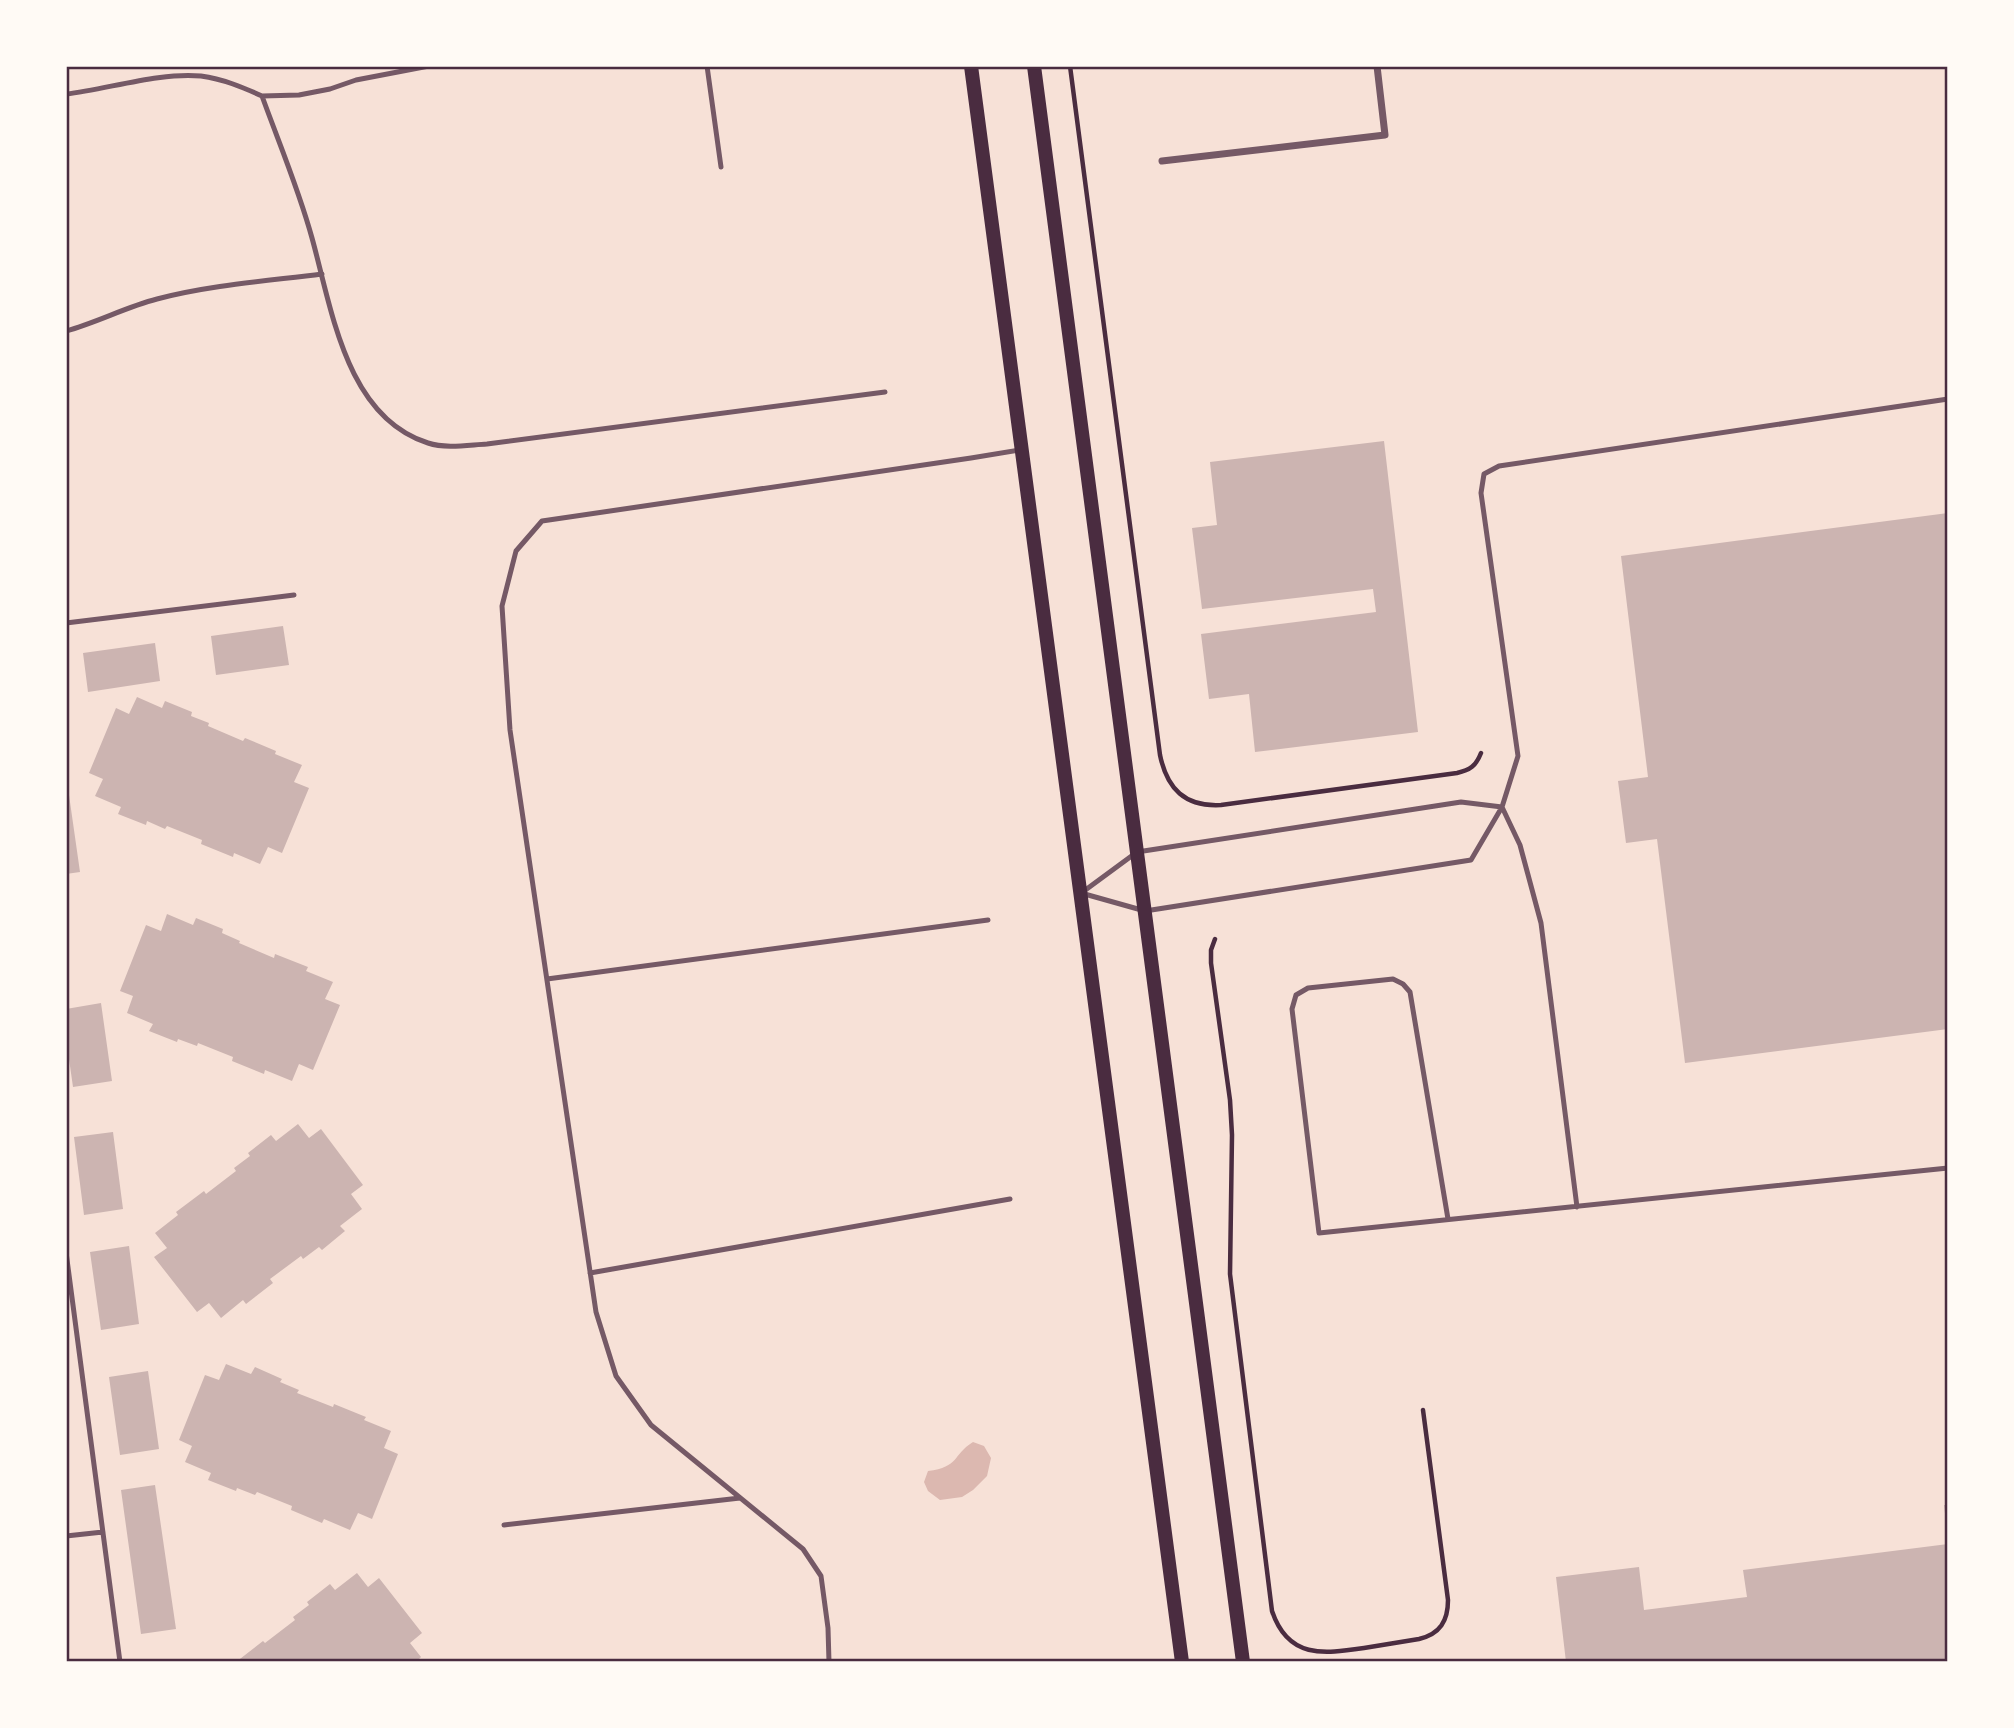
<svg xmlns="http://www.w3.org/2000/svg" width="2014" height="1728" viewBox="0 0 2014 1728" font-family="'Alegreya Sans',sans-serif">
	<style>
		.water { fill: #dcb8b0 }
		.building { fill: #ccb4b1 }
		.lines { fill: none; stroke-linecap: round; stroke-linejoin: round }
		.path { stroke: #4a2c40; stroke-width: 4.5 }
		.service { stroke: #755966; stroke-width: 5 }
		.minor { stroke: #755966; stroke-width: 7 }
		.secondary { stroke: #4a2c40; stroke-width: 14 }
		.neatline { fill: none; stroke: #4a2c40; stroke-width: 2.5 }
	</style>
	<rect width="100%" height="100%" fill="#f7e1d7"/>
	<path class="water" d="M973,1442l11,4 7,12 -4,18 -14,14 -11,7 -22,3 -12,-9 -4,-9 4,-11c32,-4 24,-16 45,-29z"/>
	<path class="building" d="M1384,441l34,291 -163,20 -6,-58 -40,5 -8,-65 175,-22 -3,-23 -171,20 -10,-81 25,-3 -7,-63z
		M1948,513v516l-263,34 -28,-224 -31,4 -8,-62 30,-4 -27,-221z
		M283,626l6,39 -73,10 -5,-39z
		M155,643l5,38 -72,11 -5,-39z
		M137,697l25,11 3,-7 27,11 -1,4 18,7 -1,3 35,15 2,-3 31,13 -1,3 27,11 -8,17 15,6 -27,65 -14,-6 -8,17 -26,-11 -1,4 -32,-13 1,-4 -35,-14 -2,3 -18,-8 -1,4 -28,-11 3,-7 -26,-11 8,-17 -14,-6 27,-65 13,6z
		M66,795h3l11,77 -14,2z
		M167,914l26,11 3,-7 27,11 -1,4 18,8 -1,2 35,15 1,-4 33,13 -2,4 27,11 -8,17 15,6 -27,65 -14,-6 -7,17 -27,-11 -1,4 -32,-13 1,-4 -35,-14 -1,3 -19,-7 -1,3 -28,-11 4,-7 -26,-11 6,-17 -13,-5 26,-66 15,6z
		M101,1003l11,78 -39,6 -7,-49v-29z
		M298,1124l11,14 12,-9 42,56 -12,9 11,15 -22,17 5,5 -23,19 -3,-3 -16,12 -2,-3 -31,23 3,4 -27,21 -3,-4 -22,18 -12,-15 -12,9 -43,-55 13,-9 -12,-15 23,-18 -2,-3 28,-21 2,3 30,-23 -2,-3 16,-12 -2,-3 23,-18 5,6z
		M113,1132l10,77 -39,6 -10,-78z
		M129,1246l10,78 -38,6 -11,-78z
		M226,1364l25,10 4,-7 27,12 -2,3 19,8 -2,3 36,14 1,-3 32,13 -2,3 27,11 -7,17 14,6 -26,65 -14,-6 -8,17 -26,-11 -2,4 -31,-13 1,-4 -35,-14 -2,3 -18,-7 -1,3 -28,-11 3,-7 -26,-11 7,-16 -13,-6 26,-65 14,5z
		M148,1371l11,78 -39,6 -11,-78z
		M155,1485l21,144 -35,5 -20,-144z
		M1944,1505h4v17h-2z
		M1948,1544v118h-382l-10,-85 83,-10 5,43 103,-13 -4,-27z
		M357,1573l11,14 11,-9 43,55 -12,10 11,14 -5,5h-180l27,-21 2,2 30,-23 -2,-3 16,-12 -2,-3 23,-18 5,6z"/>
	<g class="lines">
		<path class="path" d="M1070,66l90,689c7,34 25,52 61,50l236,-32c13,-3 19,-7 24,-20
			M1215,939l-4,11v13l19,137 2,35 -2,139 42,337c16,48 51,43 92,37 18,-3 37,-6 55,-9 21,-5 29,-18 29,-39l-25,-190"/>
		<path class="service" d="M707,66l14,101
			M66,94c42,-5 94,-22 135,-18 22,3 41,11 61,20 17,47 37,94 50,142 20,72 34,179 116,205 18,6 40,2 59,1l398,-52
			M262,96l37,-1 31,-6 26,-9 73,-14
			M66,331c32,-9 60,-24 91,-32 54,-14 110,-18 165,-25
			M66,623l228,-28
			M1502,807l18,38 21,78 36,284
			M1084,891l53,-39 324,-50 41,5
			M1081,893l64,18 326,-51 31,-53 16,-51 -37,-263 3,-19 15,-8 449,-67
			M547,979l441,-59
			M1448,1219l-38,-227 -7,-8 -10,-5 -85,9 -12,7 -4,14 27,224 629,-65
			M66,1252l54,410
			M590,1273l420,-74
			M504,1525l236,-27
			M66,1536l37,-4
			M829,1662l-1,-34 -7,-52 -18,-27 -152,-124 -35,-49 -20,-64 -86,-582 -8,-124 14,-55 26,-30 429,-63 48,-8"/>
		<path class="minor" d="M1162,161l223,-26 -8,-69"/>
		<path class="secondary" d="M971,66l211,1596
			M1034,66l209,1596"/>
	</g>
	<rect width="2014" height="1728" fill="none" stroke="#fffaf5" stroke-width="136"/>
	<rect x="68" y="68" width="1878" height="1592" class="neatline"/>
</svg>
